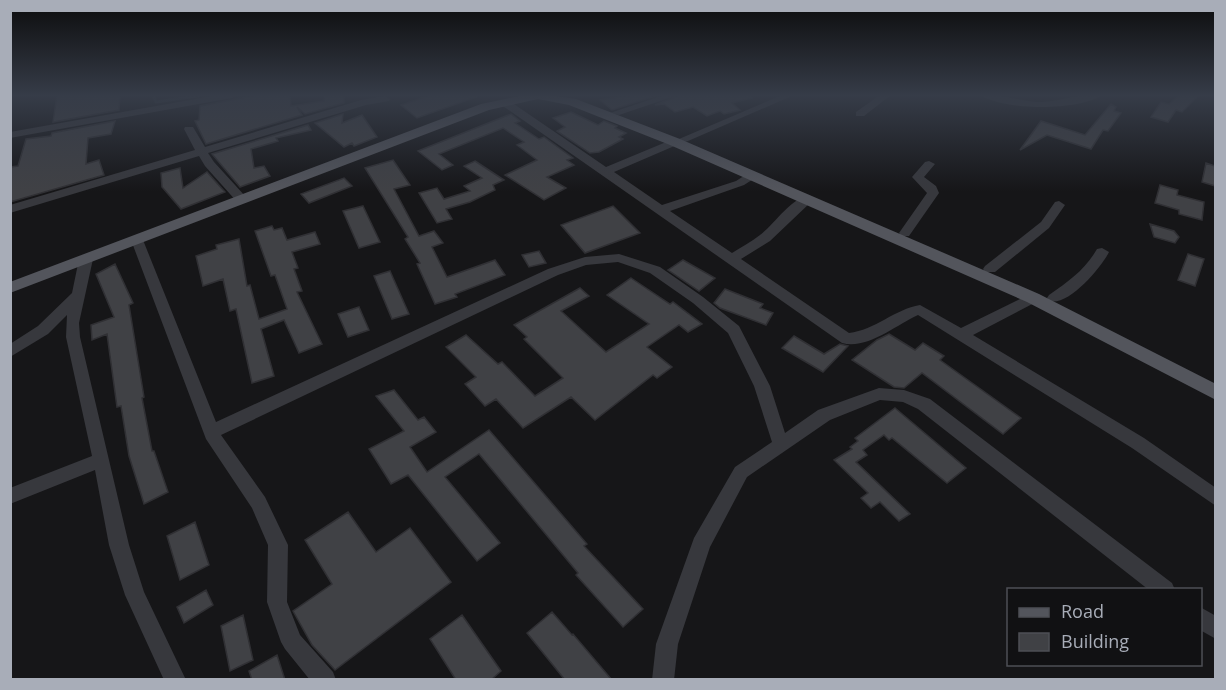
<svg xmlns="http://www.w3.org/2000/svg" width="1226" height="690" viewBox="0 0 1226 690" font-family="'Open Sans',sans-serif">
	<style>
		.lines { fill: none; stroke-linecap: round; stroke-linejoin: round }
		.stream { stroke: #2c353c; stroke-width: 3 }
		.building { fill: #404145; stroke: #303034; stroke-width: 1.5 }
		.minor { fill: #37383d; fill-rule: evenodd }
		.major { fill: #53555c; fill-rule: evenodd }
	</style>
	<rect width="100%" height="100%" fill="#161618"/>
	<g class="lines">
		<path class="stream" d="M153,95l3,7 47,-7"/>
	</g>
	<path class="building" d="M57,95h63l-1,15 -66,12z
		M257,95h33l1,11 33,-5 1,-6h19v8l-39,11 -8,-7 5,8 -96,29 -11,-23 4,-1 1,-14z
		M431,95h48v1l-62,22 -16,-13z
		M632,95h26l-46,15 -12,-10z
		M680,95h72v3l-20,5 8,7 -16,4 -4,-3 -13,5 -14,-9 -18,5 -11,-8 -9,1z
		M1180,95h19l-17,17 -6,-2 -8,12 -17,-5 10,-15 8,2z
		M1111,104l5,3 -2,4 7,2 -13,18 -5,-1 -12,19 -44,-14 -27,15 21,-29 44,14z
		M571,112l27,13 6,-4 13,5 -2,2 11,5 -7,4 4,2 -24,13 -9,1 -33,-22 8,-4 -12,-9z
		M343,114l-1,9 20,-8 15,22 -23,9 -2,-3 -8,4 -29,-24z
		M511,114l9,7 -5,2 24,16 5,-2 29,21 -6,2 7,5 -27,12 19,11 -22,12 -39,-25 32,-15 -20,-15 7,-3 -21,-14 -64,26 14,11 -11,5 -24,-19z
		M115,121l-4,13 -23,4 -2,26 13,-4 5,15 -94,27v-35l8,-1 8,-27 25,-3 1,-3z
		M308,125l3,5 -35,8 2,3 -27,8 3,19 10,-2 6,10 -30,11 -28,-33z
		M393,160l17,25 -16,4 25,47 15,-5 9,12 -11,4 15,30 48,-17 10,15 -50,19 2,3 -22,7 -18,-40 3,-1 -15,-24 3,-2 -43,-69z
		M475,161l29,19 -11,5 2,5 -25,12 -24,7 6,10 -15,4 -18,-30 18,-5 7,11 26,-8 -6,-5 18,-8 -18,-12z
		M1206,163l9,3v20l-13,-4z
		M180,168l3,20 24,-16 18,20 -44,17 -19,-22 -1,-14z
		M344,178l8,8 -43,17 -8,-9z
		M1160,185l18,5 -1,5 27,7 -2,18 -23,-6v-4l-24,-7z
		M363,206l17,36 -21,6 -16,-37z
		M613,206l27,27 -55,20 -24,-28z
		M1150,224l24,7 5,6 -4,6 -21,-6z
		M272,226l2,4 8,-2 5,12 28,-8 5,12 -28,8 6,16 -4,1 8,22 -5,1 25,52 -23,9 -15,-33 -23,9 13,47 -22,7 -16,-74 -6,2 -7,-32 -20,7 -7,-30 21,-7 -1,-4 23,-6 8,47 3,-1 9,34 28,-10 -12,-34 -4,1 -16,-45z
		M539,251l7,12 -17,4 -7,-12z
		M1188,254l16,5 -9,27 -17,-6z
		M683,260l32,18 -16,13 -31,-21z
		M115,264l18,39 -4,2 15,92 -2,1 10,53h2l14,41 -24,12 -15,-48 -8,-50 -4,1 -10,-73 -15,6 -1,-15 23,-8 -18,-43z
		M390,271l19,43 -17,5 -18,-43z
		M631,278l39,26 3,-2 29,22 -14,8 -9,-7 -32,22 25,20 -15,11 -4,-3 -58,45 -24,-23 -48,31 -27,-29 -11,7 -20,-22 11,-7 -30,-30 20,-12 32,29 4,-2 33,34 28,-18 -39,-39 3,-2 -13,-12 66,-37 9,8 -28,15 45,41 43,-28 -42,-29z
		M725,289l38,15 -3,4 13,5 -7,12 -46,-17 -6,-5z
		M359,307l10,23 -21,7 -10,-23z
		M889,334l26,16 8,-7 21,13 -4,4 81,58 -18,16 -81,-61 -18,15 -10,-1 -42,-27 25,-20z
		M794,336l30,18 16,-10 8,2 -25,26 -41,-24z
		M394,390l24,30 6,-3 12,15 -26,15 17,25 62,-42 98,114 -3,2 59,63 -20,18 -47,-52 2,-2 -99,-119 -34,23 55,66 -23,18 -69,-86 -17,9 -22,-35 35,-18 -28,-35z
		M895,408l71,60 -19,15 -55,-45 -3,2 -5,-5 -21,15 4,5 -11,7 54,52 -11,7 -19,-19 -9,6 -10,-10 7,-5 -34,-33 18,-11 -2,-2 8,-6 -3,-3z
		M348,512l28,40 34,-24 41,54 -116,88 -23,-25 -19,-34 39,-27 -27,-44z
		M195,522l14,43 -29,15 -13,-44z
		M206,590l7,15 -29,18 -7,-16z
		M552,612l20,23 1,-1 39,46h-47l-38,-47z
		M243,615l10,45 -23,11 -9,-45z
		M462,615l39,56 -10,9h-35l-26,-41z
		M277,655l8,25h-33l-3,-9z"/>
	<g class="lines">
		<path class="minor" d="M218,95h19l-5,3 -222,40v-6z
			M664,95h14l-59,20 -9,-2z
			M782,95h12l-106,46 -4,1 -5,-3z
			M880,95h11l-27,21h-8v-4z
			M981,95c20,-2 40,7 60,7 21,-1 41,-9 61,-7 -22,16 -99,16 -121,0z
			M385,96l5,3 -1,2 -23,4 -158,48 6,9 32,35v6h-8l-33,-37 -6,-10 -189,57v-8l185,-55 -11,-21 1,-2h8l12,20 156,-47z
			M500,100h8l98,67 65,-27h8v4l-65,28 48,33 74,-24 11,-7h8v4l-11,7 -74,26 62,42c9,-6 19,-11 28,-18 13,-9 35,-42 51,-39v6l-41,39 -29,18 108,74c26,-3 46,-24 71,-28l41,23 67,-33h10l2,3 -2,3 -65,34 171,103 72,50v18l-84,-58 -214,-133c-22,10 -51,35 -76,28l-342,-239z
			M929,161l6,3 -11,13 12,9 3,7 -30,43h-8l-2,-3 28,-40 -15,-16 13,-15z
			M1059,201l6,4 -16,23 -54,44h-10l-2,-3 2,-3 56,-44 14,-20z
			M137,236l6,4 73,182 332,-153 37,-12 34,-3 41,13 43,30 36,29 31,60 15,47 33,-23 61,-22 25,2 26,9 242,184 3,7h-26l-231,-181 -15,-7 -23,-2 -50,20 -83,57 -37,70 -32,97 -4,36h-22l4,-36 38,-106 41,-71 37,-25 -18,-56 -26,-53 -35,-30 -43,-30 -32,-11 -32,3 -28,10 -337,160 44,62 23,48 -1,57 13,33 33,37 3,8h-26l-25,-31 -4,-7 -14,-40 1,-57 -16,-37 -46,-69 -75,-199z
			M1102,248l7,4c-8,16 -41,55 -60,49l-2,-3 2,-3c20,-14 36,-25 48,-46z
			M86,255l7,4 -14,64 1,14 49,208 15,47 42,88h-22l-39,-85 -16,-50 -14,-75 -85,34v-16l82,-32 -26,-119 1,-22 -19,19 -38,23v-13l28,-18 34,-33 7,-34z
			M1200,607l16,9v23l-16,-9z"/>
		<path class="major" d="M525,95h24l27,4 104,40 359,155 177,90v16l-189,-98 -357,-157 -101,-40 -31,-6 -49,11 -479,183v-11l471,-178z"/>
	</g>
	<linearGradient id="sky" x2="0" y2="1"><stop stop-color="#0c0c0d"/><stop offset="0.5" stop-color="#363c48"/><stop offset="1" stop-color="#363c48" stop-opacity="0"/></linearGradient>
	<rect width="1226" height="191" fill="url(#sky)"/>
	<rect width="1226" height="690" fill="none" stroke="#a8adb8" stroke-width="24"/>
	<rect x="1007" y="588" width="195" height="78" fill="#111113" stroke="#4d4f55" stroke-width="1.5"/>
	<rect x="1019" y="608" width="30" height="9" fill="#53555c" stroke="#4d4f55" stroke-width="1.5"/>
	<text x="1061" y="618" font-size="18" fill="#a8adb8">Road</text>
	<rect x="1019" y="633" width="30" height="18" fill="#404145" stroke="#4d4f55" stroke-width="1.5"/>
	<text x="1061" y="648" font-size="18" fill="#a8adb8">Building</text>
</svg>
